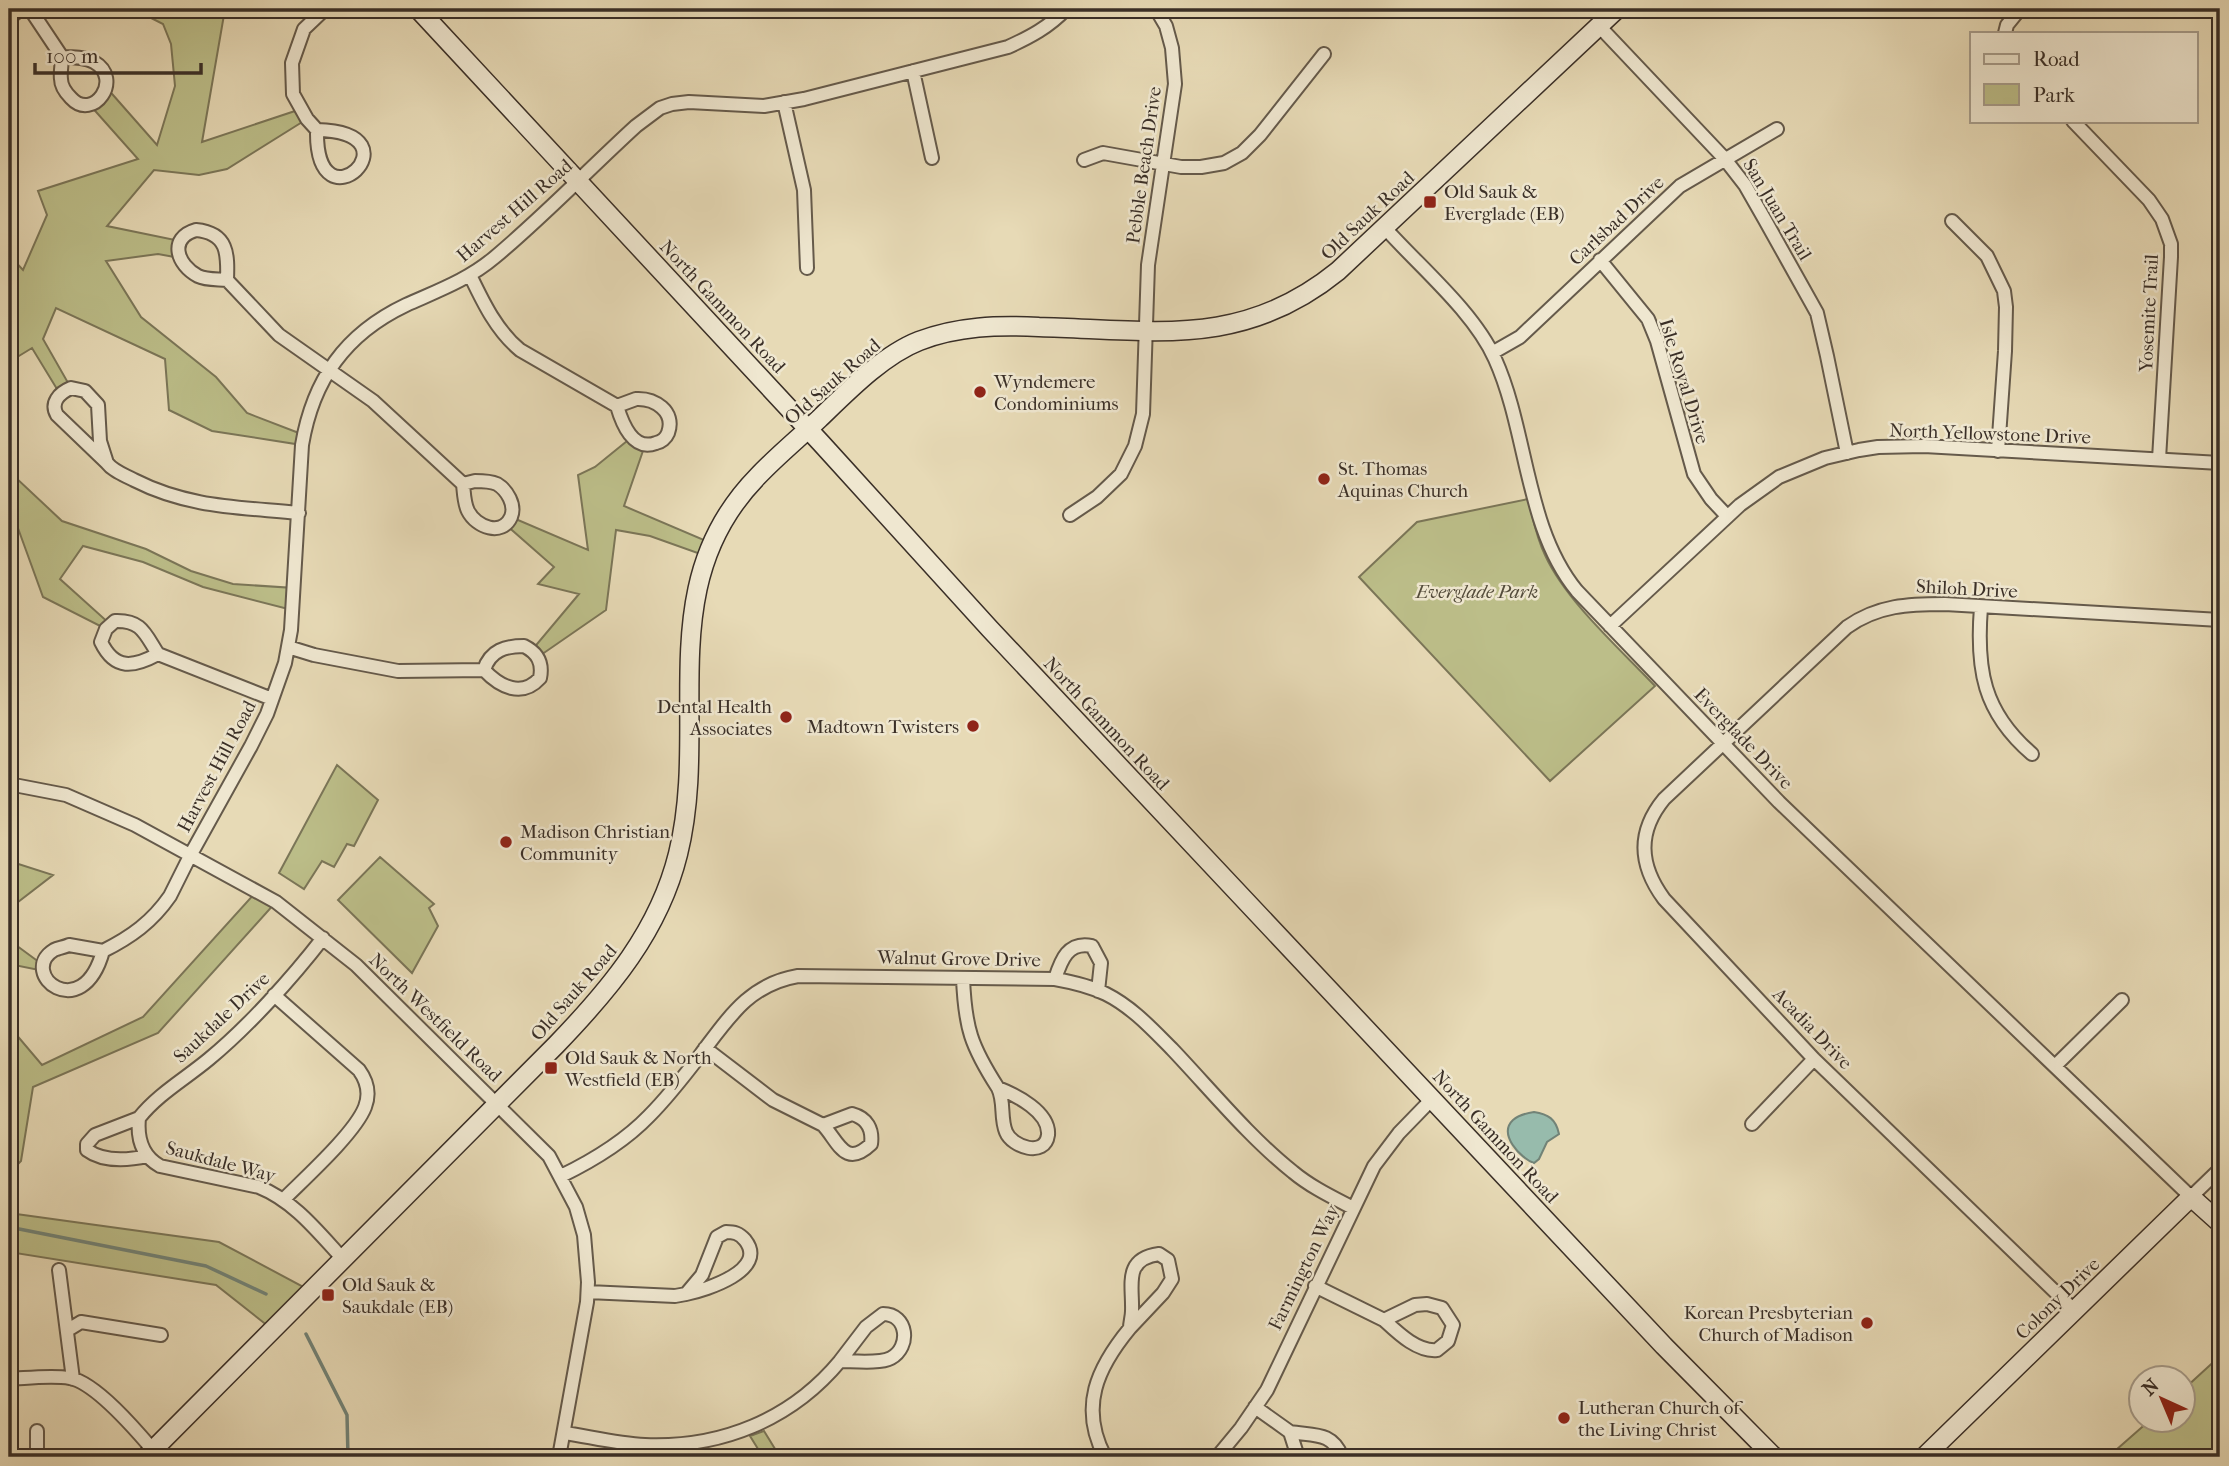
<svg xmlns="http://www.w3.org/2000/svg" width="2229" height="1466" viewBox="0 0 2229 1466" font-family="'IM FELL French Canon',serif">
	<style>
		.green { fill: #bcbe89; stroke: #7b7658; stroke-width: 2 }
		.water { fill: #97bbac; stroke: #728377; stroke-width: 2 }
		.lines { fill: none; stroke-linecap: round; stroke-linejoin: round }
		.stream { stroke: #728377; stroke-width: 3.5 }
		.street-casing { stroke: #655a4b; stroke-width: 16 }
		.secondary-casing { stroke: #3a2f27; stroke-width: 21 }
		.street { stroke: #efe7d0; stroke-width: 12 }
		.secondary { stroke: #efe7d0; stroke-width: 18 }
		.poi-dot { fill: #8f2418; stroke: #efe7d0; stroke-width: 2.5 }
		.labels { text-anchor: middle; stroke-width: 5; stroke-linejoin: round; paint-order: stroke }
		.street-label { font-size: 19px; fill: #3a2f27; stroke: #efe7d0 }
		.poi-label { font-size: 19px; fill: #3a2f27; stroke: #efe7d0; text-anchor: start }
		.park-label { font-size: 19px; font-style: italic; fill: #544c3b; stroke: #efe7d0 }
	</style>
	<rect width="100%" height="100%" fill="#e7dab6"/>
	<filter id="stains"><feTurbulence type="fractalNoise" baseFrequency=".00286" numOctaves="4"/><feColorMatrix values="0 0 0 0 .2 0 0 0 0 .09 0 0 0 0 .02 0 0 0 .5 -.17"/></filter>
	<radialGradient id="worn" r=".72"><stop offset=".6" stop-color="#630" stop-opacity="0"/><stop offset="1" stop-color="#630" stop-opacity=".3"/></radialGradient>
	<path class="green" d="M161,9h64l-23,133 99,-33 6,10 -80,50 -28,6 -45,-5 -47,56 73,15v17l-22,-4 -52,7 35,56 75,60 31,36 57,22 -2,10 -90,-14 -43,-21 -4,-51 -109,-51 -13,31 28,49 -11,6 -28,-46 -23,14v-107l14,15 24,-55 -9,-24 100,-32 -49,-55 17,-17 51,58 18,-59 -4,-42 -8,-20 -12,-6z
		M632,437l13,8 -21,61 87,37 -5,13 -56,-20 -34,-6 -10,80 -68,47 -6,-7 47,-56 -41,-10 16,-17 -49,-43 6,-7 77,33 -10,-75 17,-8z
		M9,460l6,17 47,44 84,28 45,22 42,13 61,4 -2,22 -89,-23 -60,-25 -60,-16 -23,33 50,45 -4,5 -63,-32 -32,-88 -2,-2z
		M1528,499c5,19 8,38 17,56 21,46 75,94 110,131l-105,95 -191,-204 58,-55z
		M337,765l41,35 -24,46 -7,-2 -13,23 -12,-6 -18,28 -25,-16z
		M380,857l54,47 -5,4 9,18 -26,47 -74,-73z
		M9,861l44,14 -44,34z
		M257,891l19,11 -118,131 -125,54 -12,74 -12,12v-25l5,-60 -5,-11v-51l33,39 101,-48z
		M9,940l34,25 1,6 -35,-7z
		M9,1213l210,29 92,49 -38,39 -57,-45 -207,-33z
		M2220,1356v101h-112l41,-36 35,-1v-31z
		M764,1431l16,26h-17l-13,-21z"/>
	<path class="water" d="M1534,1112c14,2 22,7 25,22l-12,8 -8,17 -5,4c-14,-5 -36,-29 -21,-43 6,-5 14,-7 21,-8z"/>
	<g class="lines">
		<path class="stream" d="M9,1227l197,39 60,28
			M306,1334l41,81 1,42"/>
		<defs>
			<path id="street" d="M30,9l32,48
				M9,18l12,-9
				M1599,26l125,132 21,27 20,35 52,93 10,43 20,97
				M2005,33l2,-8 13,-16
				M62,57c11,0 23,0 32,5 30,17 -1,60 -23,36 -5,-5 -10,-12 -10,-19 -1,-7 1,-15 1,-22z
				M913,71l19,87
				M784,102l20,88 3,78
				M2073,121l76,79 13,19 9,25v13l-12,202
				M317,130c106,2 -2,105 0,0z
				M317,130l-10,-11 -14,-25 -1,-31 12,-34 21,-20
				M1084,160l19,-7 78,14h20l23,-4 18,-10 18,-18 64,-81
				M1952,221l35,35 17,35 2,16 -1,44 -7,100
				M1385,228c35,39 89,84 110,131 33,73 30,169 82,232l202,211 412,395 29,-28
				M196,230c32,3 32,24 31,50 -9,-1 -21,0 -29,-4 -21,-11 -30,-38 -2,-46z
				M1600,260l48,59 9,22 37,133 17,25 16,17
				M470,275c13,27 26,55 50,75l97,56
				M227,280l52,55 94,66 90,83
				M1492,353l28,-16 160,-151 97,-57
				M71,388l14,3 13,14 2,36 7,22 -50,-48c-7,-12 2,-22 14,-27z
				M636,399c18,-1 40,12 32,34 -2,5 -7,9 -12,10 -23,9 -34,-20 -39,-37z
				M107,463c7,9 18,12 27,17 55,28 106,27 165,33
				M475,481c7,0 15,0 22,3 10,6 19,21 14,33 -9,20 -35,10 -43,-6 -4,-8 -4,-18 -5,-27z
				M1070,515l27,-18 24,-23 14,-28 8,-32 5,-149 27,-181 -3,-36 -6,-22 -10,-17
				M1981,607c-5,62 2,105 51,147
				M115,621c27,-1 30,13 43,33 -24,13 -43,17 -57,-12l5,-13z
				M1610,626l130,-121 39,-28 46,-19 34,-8 19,-3 46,-1 296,17
				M524,646c14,7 19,17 16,32 -18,20 -40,9 -56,-8 6,-20 22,-24 40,-24z
				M288,647l26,8 84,16 86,-1
				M158,654l114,45
				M9,784l57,11 69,30 141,77 80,63 193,191 27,51 8,28 4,47 -1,20 -28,155
				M69,945l34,6c-21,76 -86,22 -49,-1 4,-2 11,-3 15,-5z
				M103,951c28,-14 49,-29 67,-55l21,-42 60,-108 16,-32 18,-51 6,-33 11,-185c11,-65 43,-111 104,-140 31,-14 62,-25 89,-48 49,-41 94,-88 141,-131l24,-18 12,-4 17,-2 75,4 40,-7 204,-52c22,-10 41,-20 58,-38
				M963,978c2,50 8,68 35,110
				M1055,979c6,-19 13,-38 37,-33l9,17 -3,28
				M274,995l85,75c8,11 11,24 6,37 -10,26 -60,71 -81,92
				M705,1048l68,52 50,25
				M2055,1066l67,-66
				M998,1088c18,7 52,24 50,47 -3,23 -36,12 -42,-3 -6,-14 -1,-30 -8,-44z
				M852,1114c15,4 21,15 19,30 -26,25 -33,-3 -48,-19z
				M139,1118c-2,20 3,38 21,48l99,21c35,14 59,45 84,72
				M139,1118c19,-24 46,-39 70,-59 39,-32 83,-81 114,-121
				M139,1118l-44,17 -8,9v6c16,12 42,10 61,6
				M1752,1124l62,-65
				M561,1176c33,-16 63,-34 88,-60 19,-19 36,-41 52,-62 28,-37 49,-70 97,-78l257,3c17,3 35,7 51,15 26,13 46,35 66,55 38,40 78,89 121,123 18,15 39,25 60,36
				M726,1232c8,0 13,1 19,8 24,30 -39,50 -59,54l16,-19 15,-38z
				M1159,1254l9,6 4,19 -9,14 -33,35c0,-6 2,-11 2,-17 1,-26 -9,-52 27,-57z
				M59,1270l14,109
				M1315,1286l69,34
				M588,1292l87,4 11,-2
				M1427,1304l15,4 11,17 -5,16 -11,9c-20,2 -40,-18 -53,-30l31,-15z
				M2075,1311l-261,-252 -150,-160c-25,-34 -27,-67 0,-100l183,-172c31,-22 62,-23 98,-23l275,16
				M883,1314c25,0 28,33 8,44 -11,6 -38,3 -51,3l26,-34z
				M68,1330l13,-8 80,13
				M9,1379c20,-1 41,-4 61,-1 26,5 66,52 83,72
				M1255,1407l35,25
				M37,1431v26
				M565,1433c26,4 53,11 80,12 76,3 146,-25 195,-84
				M1105,1457c-26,-50 -8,-89 25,-129
				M1217,1457l24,-29 26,-38 107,-224 25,-33 33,-34
				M1298,1457l-8,-25c23,4 42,-1 52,25"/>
			<path id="secondary" d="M418,9l403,434 169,186 674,717 110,111
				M146,1457l410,-412c54,-56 103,-114 122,-191 33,-133 -28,-268 80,-378 19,-20 41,-38 61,-57 28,-27 64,-64 100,-78 39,-15 79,-16 120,-14 115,3 203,22 299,-56l279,-262
				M1924,1457l267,-260 29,26"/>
		</defs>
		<use href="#street" class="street-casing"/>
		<use href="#secondary" class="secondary-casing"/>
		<use href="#street" class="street"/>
		<use href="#secondary" class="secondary"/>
	</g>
	<g class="poi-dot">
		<rect x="1423" y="195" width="14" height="14" rx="3.5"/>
		<circle cx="980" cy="392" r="7"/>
		<circle cx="1324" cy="479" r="7"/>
		<circle cx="786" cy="717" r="7"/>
		<circle cx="973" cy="726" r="7"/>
		<circle cx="506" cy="842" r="7"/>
		<rect x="544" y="1061" width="14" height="14" rx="3.5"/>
		<rect x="321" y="1288" width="14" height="14" rx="3.5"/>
		<circle cx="1867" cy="1323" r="7"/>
		<circle cx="1564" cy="1418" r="7"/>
	</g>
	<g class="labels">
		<g class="street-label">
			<text transform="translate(1143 165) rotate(-82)" y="7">Pebble Beach Drive</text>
			<text transform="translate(1778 209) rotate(59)" y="7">San Juan Trail</text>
			<text transform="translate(514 210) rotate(-41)" y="7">Harvest Hill Road</text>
			<text transform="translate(1367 215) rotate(-43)" y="7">Old Sauk Road</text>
			<text transform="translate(1616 220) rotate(-43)" y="7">Carlsbad Drive</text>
			<text transform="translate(723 306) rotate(47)" y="7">North Gammon Road</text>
			<text transform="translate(2148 313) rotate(-87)" y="7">Yosemite Trail</text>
			<text transform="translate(832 381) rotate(-41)" y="7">Old Sauk Road</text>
			<text transform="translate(1685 381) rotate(73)" y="7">Isle Royal Drive</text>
			<text transform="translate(1990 433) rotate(2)" y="7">North Yellowstone Drive</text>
			<text transform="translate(1967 588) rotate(3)" y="7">Shiloh Drive</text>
			<text transform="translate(1107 723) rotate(47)" y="7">North Gammon Road</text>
			<text transform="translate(1744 738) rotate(46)" y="7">Everglade Drive</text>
			<text transform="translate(216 766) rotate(-62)" y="7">Harvest Hill Road</text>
			<text transform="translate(959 958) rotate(1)" y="7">Walnut Grove Drive</text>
			<text transform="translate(573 992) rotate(-49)" y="7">Old Sauk Road</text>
			<text transform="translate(221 1017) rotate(-43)" y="7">Saukdale Drive</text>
			<text transform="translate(436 1017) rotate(44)" y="7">North Westfield Road</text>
			<text transform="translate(1813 1028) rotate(46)" y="7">Acadia Drive</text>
			<text transform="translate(1496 1136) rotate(47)" y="7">North Gammon Road</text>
			<text transform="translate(221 1161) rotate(15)" y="7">Saukdale Way</text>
			<text transform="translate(1303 1267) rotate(-64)" y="7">Farmington Way</text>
			<text transform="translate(2057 1298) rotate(-44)" y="7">Colony Drive</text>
		</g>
		<g class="poi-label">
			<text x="1444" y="198">Old Sauk &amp;<tspan x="1444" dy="22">Everglade (EB)</tspan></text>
			<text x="994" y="388">Wyndemere<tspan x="994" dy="22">Condominiums</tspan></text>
			<text x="1338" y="475">St. Thomas<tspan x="1338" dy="22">Aquinas Church</tspan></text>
			<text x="772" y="713" text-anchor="end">Dental Health<tspan x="772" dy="22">Associates</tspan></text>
			<text x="959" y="733" text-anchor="end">Madtown Twisters</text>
			<text x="520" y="838">Madison Christian<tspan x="520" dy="22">Community</tspan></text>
			<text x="565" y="1064">Old Sauk &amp; North<tspan x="565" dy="22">Westfield (EB)</tspan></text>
			<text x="342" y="1291">Old Sauk &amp;<tspan x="342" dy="22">Saukdale (EB)</tspan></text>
			<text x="1853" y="1319" text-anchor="end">Korean Presbyterian<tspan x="1853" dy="22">Church of Madison</tspan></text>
			<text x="1578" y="1414">Lutheran Church of<tspan x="1578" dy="22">the Living Christ</tspan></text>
		</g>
		<g class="park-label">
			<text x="1477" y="598">Everglade Park</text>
		</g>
	</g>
	<rect width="2229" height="1466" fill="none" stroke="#e7dab6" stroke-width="35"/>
	<rect x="10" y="10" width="2208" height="1445" fill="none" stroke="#3a2f27" stroke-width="3.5"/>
	<rect x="18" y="18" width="2194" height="1431" fill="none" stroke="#3a2f27" stroke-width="2"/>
	<rect x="1970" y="32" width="228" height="91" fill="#efe7d0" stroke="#a79d8c" stroke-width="2"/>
	<rect x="1984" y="54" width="35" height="10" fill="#efe7d0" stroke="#a79d8c" stroke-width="2"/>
	<text x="2033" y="66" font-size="21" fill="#3a2f27">Road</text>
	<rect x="1984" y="84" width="35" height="21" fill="#bcbe89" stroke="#a79d8c" stroke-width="2"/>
	<text x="2033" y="102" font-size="21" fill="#3a2f27">Park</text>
	<g transform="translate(2162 1399) rotate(316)"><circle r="33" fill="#efe7d0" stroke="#a79d8c" stroke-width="2"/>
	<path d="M0-5L12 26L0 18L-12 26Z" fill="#8f2418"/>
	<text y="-10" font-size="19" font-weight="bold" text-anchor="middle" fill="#3a2f27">N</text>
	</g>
	<path d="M35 63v10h166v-10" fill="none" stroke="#3a2f27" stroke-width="3.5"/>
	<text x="46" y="63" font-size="21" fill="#3a2f27" stroke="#efe7d0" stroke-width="5" paint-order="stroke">100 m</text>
	<rect width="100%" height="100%" filter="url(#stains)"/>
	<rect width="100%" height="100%" fill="url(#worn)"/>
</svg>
